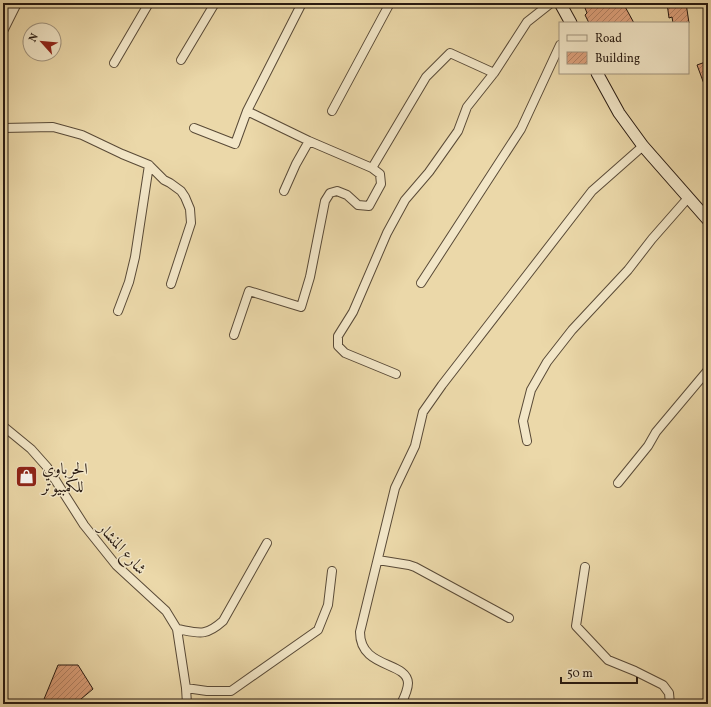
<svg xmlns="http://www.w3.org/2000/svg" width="711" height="707" viewBox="0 0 711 707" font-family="Vollkorn,Amiri,serif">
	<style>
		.building { fill: url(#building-hatch); stroke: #281a11 }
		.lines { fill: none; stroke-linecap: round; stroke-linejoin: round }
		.minor-casing { stroke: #594a37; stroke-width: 10 }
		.tertiary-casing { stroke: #594a37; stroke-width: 12 }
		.secondary-casing { stroke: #281a11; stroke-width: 13 }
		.minor { stroke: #f2e6c7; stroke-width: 8 }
		.tertiary { stroke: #f2e6c7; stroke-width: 10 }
		.secondary { stroke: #f2e6c7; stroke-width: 11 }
		.labels { text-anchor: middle; stroke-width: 3; stroke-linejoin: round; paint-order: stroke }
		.poi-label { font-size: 16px; fill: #281a11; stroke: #f2e6c7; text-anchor: start }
		.street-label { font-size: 16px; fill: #281a11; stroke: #f2e6c7 }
	</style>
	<defs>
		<pattern id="building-hatch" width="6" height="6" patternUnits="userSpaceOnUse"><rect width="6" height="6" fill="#dda17c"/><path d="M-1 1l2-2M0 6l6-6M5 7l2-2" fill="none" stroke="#b38264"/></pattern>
	</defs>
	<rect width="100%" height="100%" fill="#ebd8a9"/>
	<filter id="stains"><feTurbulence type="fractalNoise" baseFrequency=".005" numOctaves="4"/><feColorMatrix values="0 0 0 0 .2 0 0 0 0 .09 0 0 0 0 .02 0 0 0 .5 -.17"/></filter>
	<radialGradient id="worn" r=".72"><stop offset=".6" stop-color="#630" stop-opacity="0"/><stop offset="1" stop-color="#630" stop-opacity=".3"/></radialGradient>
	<path class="building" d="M583,3h40l11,20h-45l-4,-8 2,-2z
		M667,3h19l3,20h-16l-1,-6 -3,1z
		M708,61v31h-1l-10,-27z
		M58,665h20l15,24 -18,15h-33z"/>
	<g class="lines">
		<defs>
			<path id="minor" d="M181,60l34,-57
				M114,63l35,-60
				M332,111l58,-108
				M3,128l50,-1 29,8 40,19 27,11 15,15 6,3 11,8 4,6 5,12 1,14 -20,61
				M194,128l41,16 12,-33 55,-108
				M372,168l54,-91 24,-24 44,20
				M284,191l12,-27 13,-23
				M421,283l100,-154 39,-84
				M118,311l11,-29 6,-25 14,-92
				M234,335l15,-44 52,16 9,-30 15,-76 5,-8 7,-2 10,4 11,10 11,1 12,-22 -1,-10 -8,-6 -63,-27 -62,-30
				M396,374l-51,-21 -7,-7v-10l15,-24 34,-79 18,-33 24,-28 29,-41 9,-24 27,-34 33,-51 24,-19
				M3,426l28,23 16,18 37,58 32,40 50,46 11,18 9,59 1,16
				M527,441l-4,-20 8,-31 16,-28 25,-32 56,-60 24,-31 36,-41
				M618,483l30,-37 8,-14 52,-62
				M378,560l31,5 6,2 94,51
				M585,567l-9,59 32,34 27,11 28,14 6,8 1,11
				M177,629c22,4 28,8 46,-8l44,-78
				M186,688l21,3h24l87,-61 10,-25 4,-34
				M401,704c3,-6 7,-14 7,-21 -1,-22 -48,-14 -48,-51l35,-144 20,-42 8,-34 19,-27 150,-194 51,-45"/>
			<path id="tertiary" d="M3,7l2,-4
				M3,29l13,-26"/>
			<path id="secondary" d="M560,3l11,20
				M597,73l22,40 24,33 65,74"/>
		</defs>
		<use href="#minor" class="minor-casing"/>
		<use href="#tertiary" class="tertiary-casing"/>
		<use href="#secondary" class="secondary-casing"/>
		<use href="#minor" class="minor"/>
		<use href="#tertiary" class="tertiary"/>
		<use href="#secondary" class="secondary"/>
	</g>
	<defs>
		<symbol id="shop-square" viewBox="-11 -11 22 22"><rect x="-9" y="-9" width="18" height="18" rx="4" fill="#8f2418" stroke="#f2e6c7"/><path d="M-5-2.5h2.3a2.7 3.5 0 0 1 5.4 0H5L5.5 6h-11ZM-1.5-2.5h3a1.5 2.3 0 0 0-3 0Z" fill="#fff"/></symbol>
	</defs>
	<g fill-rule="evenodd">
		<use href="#shop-square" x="14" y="464" width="25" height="25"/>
	</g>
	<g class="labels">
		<g class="poi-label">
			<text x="42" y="474">الحرباوي<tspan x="42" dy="18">للكمبيوتر</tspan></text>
		</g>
		<g class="street-label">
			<text transform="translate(123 548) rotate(48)" y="6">شارع المنشار</text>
		</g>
	</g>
	<rect width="711" height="707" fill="none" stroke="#ebd8a9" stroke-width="16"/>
	<rect x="4" y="4" width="703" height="699" fill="none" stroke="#281a11" stroke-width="2"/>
	<rect x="8" y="8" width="695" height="691" fill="none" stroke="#281a11"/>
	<rect x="559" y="22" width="130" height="52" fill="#f2e6c7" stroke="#a1947e"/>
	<rect x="567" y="35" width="20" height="6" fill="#f2e6c7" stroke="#a1947e"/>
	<text x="595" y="42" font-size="12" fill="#281a11">Road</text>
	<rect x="567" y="52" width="20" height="12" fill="url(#building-hatch)" stroke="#a1947e"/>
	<text x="595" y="62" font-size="12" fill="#281a11">Building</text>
	<g transform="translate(42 42) rotate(297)"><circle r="19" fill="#f2e6c7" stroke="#a1947e"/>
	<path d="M0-3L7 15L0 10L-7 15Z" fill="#8f2418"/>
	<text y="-6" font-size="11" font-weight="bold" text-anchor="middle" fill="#281a11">N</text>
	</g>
	<path d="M561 677v6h76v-6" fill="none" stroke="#281a11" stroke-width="2"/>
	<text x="567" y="677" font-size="12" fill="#281a11" stroke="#f2e6c7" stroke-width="3" paint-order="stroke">50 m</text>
	<rect width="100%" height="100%" filter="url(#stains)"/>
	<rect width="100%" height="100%" fill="url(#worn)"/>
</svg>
